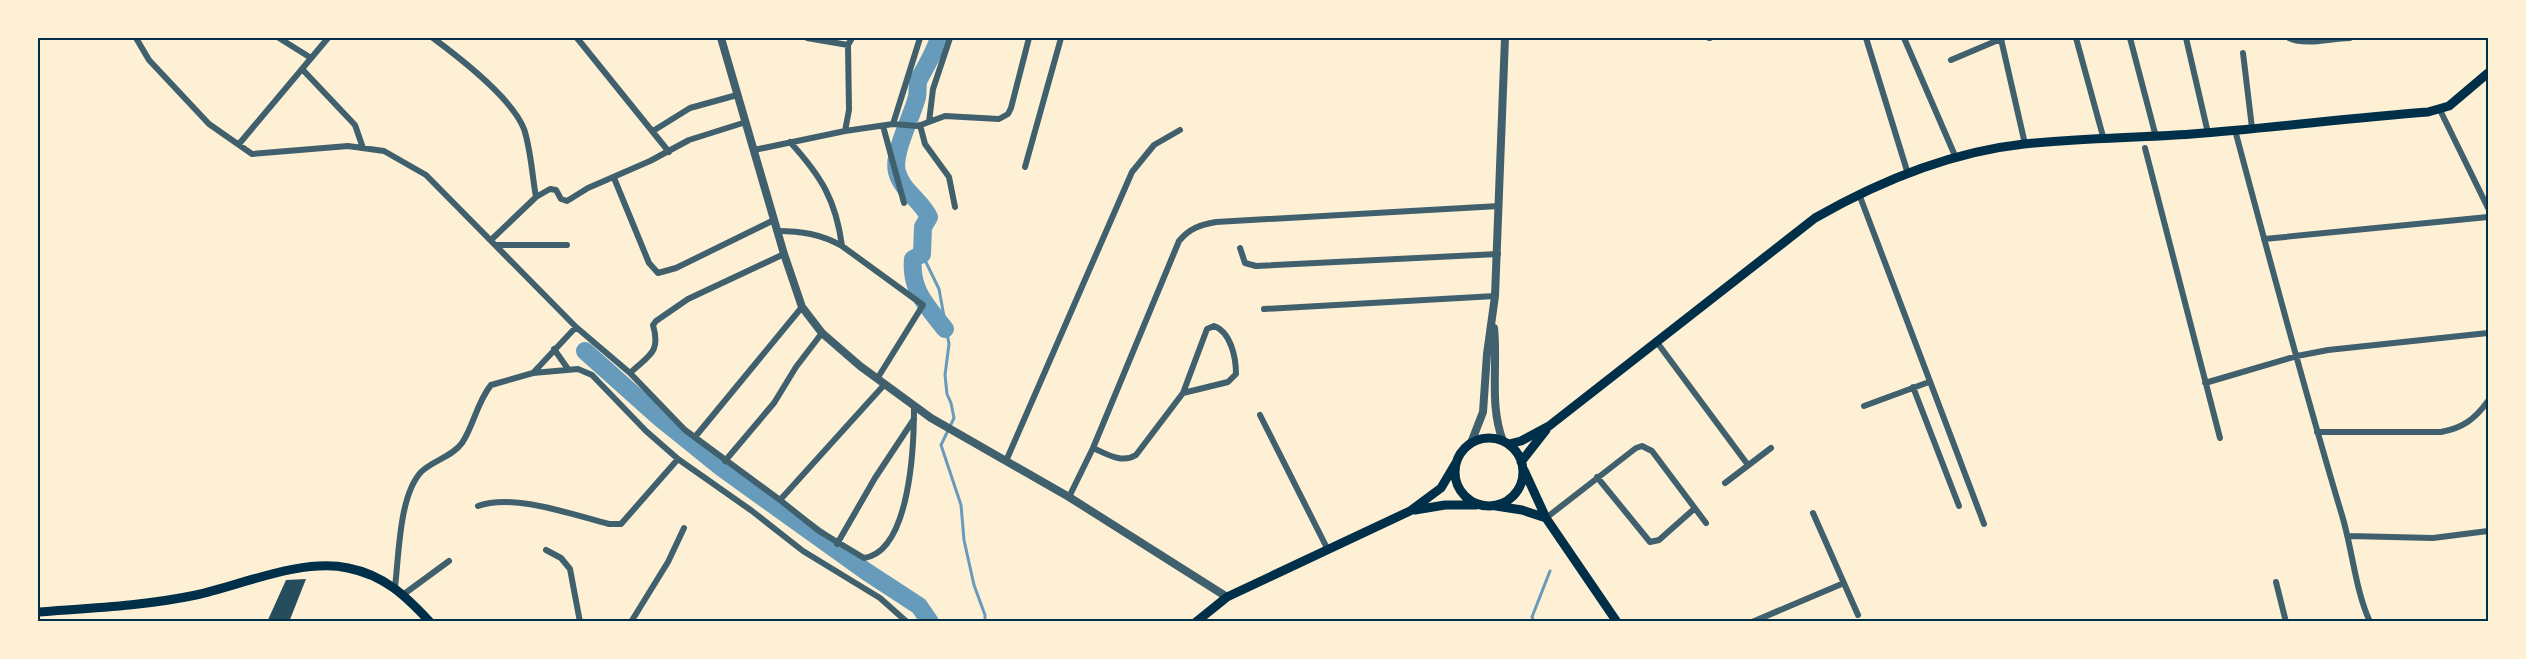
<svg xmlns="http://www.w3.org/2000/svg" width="2526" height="659" viewBox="0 0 2526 659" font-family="'Work Sans',sans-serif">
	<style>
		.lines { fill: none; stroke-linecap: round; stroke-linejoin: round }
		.stream { stroke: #669bbc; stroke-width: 3 }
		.river { stroke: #669bbc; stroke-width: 18 }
		.building { fill: #264d5e }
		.minor { stroke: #3f606c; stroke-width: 6 }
		.tertiary { stroke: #3f606c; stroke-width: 8 }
		.secondary { stroke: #003049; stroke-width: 9 }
		.neatline { fill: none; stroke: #003049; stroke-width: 2 }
	</style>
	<rect width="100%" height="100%" fill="#fdf0d5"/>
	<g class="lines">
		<path class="stream" d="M922,254l17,35 10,55 -4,31 2,19 4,9 3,15 -13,27 20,60 3,35 10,45 11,30v7
			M1534,622l-2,-5 18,-46"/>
		<path class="river" d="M939,38c-5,15 -12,27 -20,41 -2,4 -1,13 -2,18 -5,20 -25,56 -20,75 5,19 24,28 32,45l-6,10 -1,27 -9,5c-3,31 14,47 32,70
			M585,351l75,67 62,50 145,104 52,34 11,16"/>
	</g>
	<path class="building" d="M306,579l-17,43h-22l19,-42z"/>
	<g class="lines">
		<path class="minor" d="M136,38l13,22 60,64 43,30 96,-8 36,5 42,24 150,152 54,46 55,57 95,70 39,31 45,27c47,-7 50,-115 50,-151
			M279,38l32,20
			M433,38c27,20 79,60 91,91 7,21 8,46 12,68
			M577,38l92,114
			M807,38l41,7
			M1709,38h1
			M1866,38l42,136
			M1904,38l52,120
			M2076,38l28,102
			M2130,38l26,99
			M2186,38l22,95
			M2289,38c17,8 42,0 61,0
			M2001,39l24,105
			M2243,53l9,75
			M1951,60l52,-22
			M302,69l53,56 8,23
			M2440,110l48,98
			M929,122l4,-33 17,-51
			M893,124l27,-86
			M920,125l5,19 24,33 6,30
			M883,126l21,77
			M2235,130c34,128 68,255 106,382 11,34 14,78 29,110
			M653,131l37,-23 47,-13
			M845,131l4,-21 -1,-65 4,-7
			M790,142c31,34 46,58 52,104
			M239,144l89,-106
			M2145,148l75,290
			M754,150l91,-19 48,-7 25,2 27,-10 54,3 9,-5 3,-6 18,-70
			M1025,167l36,-129
			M614,178l35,85 9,10 18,-5 98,-48
			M1859,194l125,330
			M777,231c24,0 44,3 65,15l81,59 -46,74
			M2264,239l224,-22
			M491,240l45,-43 14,-8 6,1 5,9 6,2 21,-13 62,-27 39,-21 57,-18
			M497,245h70
			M1240,248l5,15 11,3 242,-12
			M1264,309l231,-13
			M1656,341l92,124
			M554,349l14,20
			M533,373l45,-4 14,6 54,56 32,28 74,52 51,40 77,47 27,24
			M630,373c19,-18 31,-20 23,-48l3,-4 32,-22 96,-45
			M2205,383l92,-27 31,-6 160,-17
			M1913,387l46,119
			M1864,406l65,-24
			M1260,415l68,135
			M2317,432h124c22,-4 34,-13 47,-31
			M695,437l107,-130
			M1093,448c14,6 29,16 43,7l47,-62 24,-64 7,-3c17,6 22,32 22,48l-8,8 -45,11
			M725,461l49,-58 22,-36 26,-34
			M1006,461l126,-289 22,-27 26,-15
			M1597,477l53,65 9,-2 35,-31
			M1725,483l46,-35
			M1069,497l24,-49 86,-207c11,-13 21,-16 37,-19l283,-16
			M780,500l104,-115
			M478,506c36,-13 95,9 131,18h12l57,-65
			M1813,513l45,102
			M1546,518l90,-70 6,-2 10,5 54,72
			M2349,536l84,2 55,-7
			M837,544l38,-66 39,-59
			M546,550l15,8 9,11 10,53
			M2276,582l10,40
			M395,587c4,-32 4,-91 26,-115 12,-12 31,-15 41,-29 12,-18 15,-41 29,-58l42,-12 43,-46
			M404,594l45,-33
			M631,622l37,-60 16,-34
			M1752,622l92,-39"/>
		<path class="tertiary" d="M721,38l63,216 18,53 20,26 38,33 71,52 138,79 158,100
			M1494,328c4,38 -5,77 9,113
			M1471,443l12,-31 4,-58 8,-58 10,-258"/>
		<path class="secondary" d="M1455 472a34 34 0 1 1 68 0a34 34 0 1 1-68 0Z
			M1509,444l12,-3 28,-15 266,-208c63,-36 136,-66 209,-74 56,-6 112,-6 168,-10 79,-6 157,-16 236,-22l21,-6 39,-33
			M1521,462l25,-32
			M1524,470l22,48 71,104
			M1496,506l26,4 24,8
			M1415,510l30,-5h31
			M38,612c53,-4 106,-6 158,-17 45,-10 106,-37 152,-27 36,7 58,28 82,54
			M1196,622l31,-25 183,-86 31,-23 16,-27"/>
	</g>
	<rect width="2526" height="659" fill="none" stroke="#fdf0d5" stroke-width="78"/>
	<rect x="39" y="39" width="2448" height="581" class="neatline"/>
</svg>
